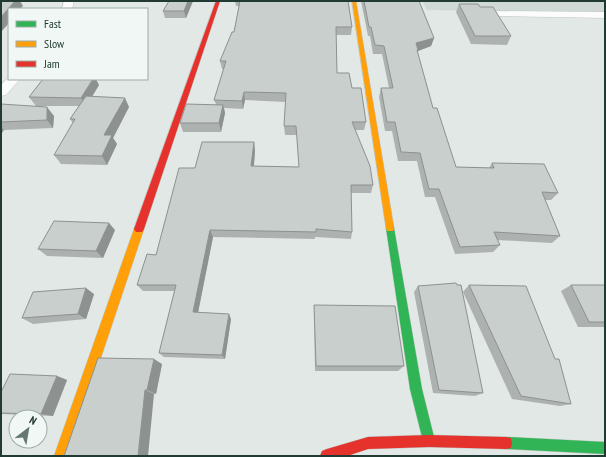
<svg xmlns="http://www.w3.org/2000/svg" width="606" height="457" viewBox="0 0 606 457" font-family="'PT Sans Narrow',sans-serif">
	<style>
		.built { fill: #d0d9d5 }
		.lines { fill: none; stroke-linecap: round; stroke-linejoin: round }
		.street-casing { stroke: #bfc5c2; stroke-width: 1 }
		.fast-casing { stroke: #bec6c3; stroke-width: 1 }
		.slow-casing { stroke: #bec6c3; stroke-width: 1 }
		.jam-casing { stroke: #bec6c3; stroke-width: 1 }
		.street { fill: #fbfcfb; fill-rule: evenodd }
		.fast { fill: #30b455; fill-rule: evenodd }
		.slow { fill: #ff9f0a; fill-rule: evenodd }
		.jam { fill: #e5322d; fill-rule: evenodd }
		.wall { fill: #adb2b0 }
		.shaded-wall { fill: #8d9190 }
		.building { fill: #c9cfcd; stroke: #8d9190 }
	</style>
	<rect width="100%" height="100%" fill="#e2e8e5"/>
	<path class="built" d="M422,1h183v12l-178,-3z"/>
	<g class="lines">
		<defs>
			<path id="street" d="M64,1h10l-2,8h-10z
				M495,11l110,1v6l-114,-2 -1,-2z
				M9,77v2h11l-14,16 -5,1v-11z"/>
			<path id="fast" d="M390,224l3,1 1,3 28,161 13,52 -1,5 -5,1 -5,-1 -1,-5 -13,-52 -24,-161 1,-3z
				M506,437l99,5v12l-99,-5 -5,-1 -1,-5 1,-5z"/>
			<path id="slow" d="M352,1h4l38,227 -1,3h-6l-1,-3z
				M139,225l3,1 2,3 -76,227h-14l80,-227 2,-3z"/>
			<path id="jam" d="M216,1h4l-76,228 -2,3h-6l-2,-3z
				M429,435l77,2 5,1 1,5 -1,5 -5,1 -77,-2 -61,2 -21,7h-27l2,-5 5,-2 41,-12z"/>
		</defs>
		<use href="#street" class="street-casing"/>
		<use href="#fast" class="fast-casing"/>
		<use href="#slow" class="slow-casing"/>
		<use href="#jam" class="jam-casing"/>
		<use href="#street" class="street"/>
		<use href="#fast" class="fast"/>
		<use href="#slow" class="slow"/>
		<use href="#jam" class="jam"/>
	</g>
	<path class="wall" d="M193,1l-7,17h-21l-2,-7z
		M235,1h113l4,26 -1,8h-15l1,38 15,15 14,34 -2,8h-9l18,55 -2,8h-20l1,39 -1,7 -36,-2v2l-102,-2 -15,75 33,7 -6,40 -61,-2 -5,-4 16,-62h-32l-6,-6 19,-30 39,-87 59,-26 1,9 -1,15 45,1 -2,-32h-12l-1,-9 2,-24 -41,-2 -2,9 -19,-1 1,5 -4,19h-38l-3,-9 36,-19 -2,-4 10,-31h-2l-2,-8 14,-29 5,-26h-3z
		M361,1h58l15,37 -3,8 -13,5 -1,2 16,55 23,59 33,1 3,-5 66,30 -7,7h-6l15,36 -8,7 -55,-3 3,5 -7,7 -38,2 -20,-57h-10l-8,-36h-19l-6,-30h-7l-6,-34 2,-9h8l-7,-34h-9l-3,-18h-2z
		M459,4l21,3 31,29 -4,9 -36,-1 -15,-32z
		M99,85l-7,12 37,10 -16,31 4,6 -10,21 -46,-1 -7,-9 19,-32 -3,-4 9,-13h-43l-7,-9z
		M1,104l53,12 -1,12 -49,2 -3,4z
		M115,230l-12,28 -56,-2 -9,-7z
		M469,285l102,119 -11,2 -48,-7 -49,-107z
		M571,285h34v42h-27l-17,-36z
		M418,286l65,107 -8,3 -42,-3 -19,-101z
		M94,294l-8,25 -53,5 -11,-6z
		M314,305l90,61 -6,5h-83l-1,-58z
		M162,364l-6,30h-2l-90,62z
		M57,376l10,4 -14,36 -52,-2v-22z"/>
	<path class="shaded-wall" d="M15,1h5l3,5 -3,3h-11v14l-8,9v-15z
		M188,1h5l-7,17 -2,-7z
		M434,38l-3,8 -13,5v-1h-1l-1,-7z
		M93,79h3l3,6 -13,21 -5,-8z
		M244,92l1,8 -2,9 -1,-8z
		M125,98l4,9 -16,31 4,6 -10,21 -5,-9 2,-21z
		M223,105l2,8 -4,19 -2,-9z
		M47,107l7,9 -1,12 -6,-8z
		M1,127l3,3 -3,4z
		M254,142l1,9 -2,23 -2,-8z
		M109,223l6,7 -12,28 -7,-7z
		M210,230l3,7 -16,81 -4,-6z
		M86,288l8,6 -8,25 -8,-5z
		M229,314l2,5 -6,40 -3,-4z
		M154,359l8,5 -6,30 -9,-4z
		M57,376l10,4 -14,36 -12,-2z
		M145,390l9,4 -6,62h-10z"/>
	<path class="building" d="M1,1h14l-14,16z
		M169,1h19l-4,10h-21z
		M240,1h108l4,26h-16l1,46h12l3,15h9l5,34h-14l18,44 3,19h-22l1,47 -36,-3v3l-106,-2 -17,82 36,2 -7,41 -63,-2 17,-68h-39l10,-31 9,1 23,-87h16l7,-26h52l-3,24 48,1 -3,-41h-12l2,-33 -42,-1 -2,9 -28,-1 12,-39h-6l12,-29h2z
		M364,1h55l15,37 -18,5 2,7h-1l16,58h4l19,59 38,1 -2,-5 52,1 14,29 -16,-1 18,44 -66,-4 6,13 -40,2 -21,-58h-10l-9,-36 -19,-1 -6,-30h-8l-6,-34h12l-9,-42 -9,-1 -4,-18h-2z
		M459,4h19l2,3h13l18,29h-36z
		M43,79h50l-12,19 -52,-1z
		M86,96l39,2 -21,37h8l-10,21 -48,-1 21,-36h-5z
		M1,104l46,3v13l-46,2z
		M186,104l37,1 -4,18h-39z
		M54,221l55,2 -13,28 -58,-2z
		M456,283l1,2h4l22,108 -44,-3 -21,-104z
		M469,285l57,1 29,73h4l12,45 -50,-8z
		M571,285h34v37h-16z
		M86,288l-8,26 -56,4 11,-26z
		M314,305l81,1 9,60h-88z
		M98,358l56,1 -7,31h-2l-7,66h-74z
		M10,374l47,2 -16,38 -40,-1v-21z"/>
	<rect width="606" height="457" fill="none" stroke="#213a33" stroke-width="4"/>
	<rect x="8" y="8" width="140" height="72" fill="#f0f7f4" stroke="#9daba7"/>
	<rect x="16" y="21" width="20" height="6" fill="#30b455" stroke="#9daba7"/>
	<text x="44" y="28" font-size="12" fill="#213a33">Fast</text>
	<rect x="16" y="41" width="20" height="6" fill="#ff9f0a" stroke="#9daba7"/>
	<text x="44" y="48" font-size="12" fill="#213a33">Slow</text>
	<rect x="16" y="61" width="20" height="6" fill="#e5322d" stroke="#9daba7"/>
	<text x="44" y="68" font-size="12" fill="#213a33">Jam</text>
	<g transform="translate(28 429) rotate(31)"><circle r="19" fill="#f0f7f4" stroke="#9daba7"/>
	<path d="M0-3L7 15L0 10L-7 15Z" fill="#657771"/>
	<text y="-6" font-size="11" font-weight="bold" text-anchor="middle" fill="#213a33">N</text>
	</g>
</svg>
